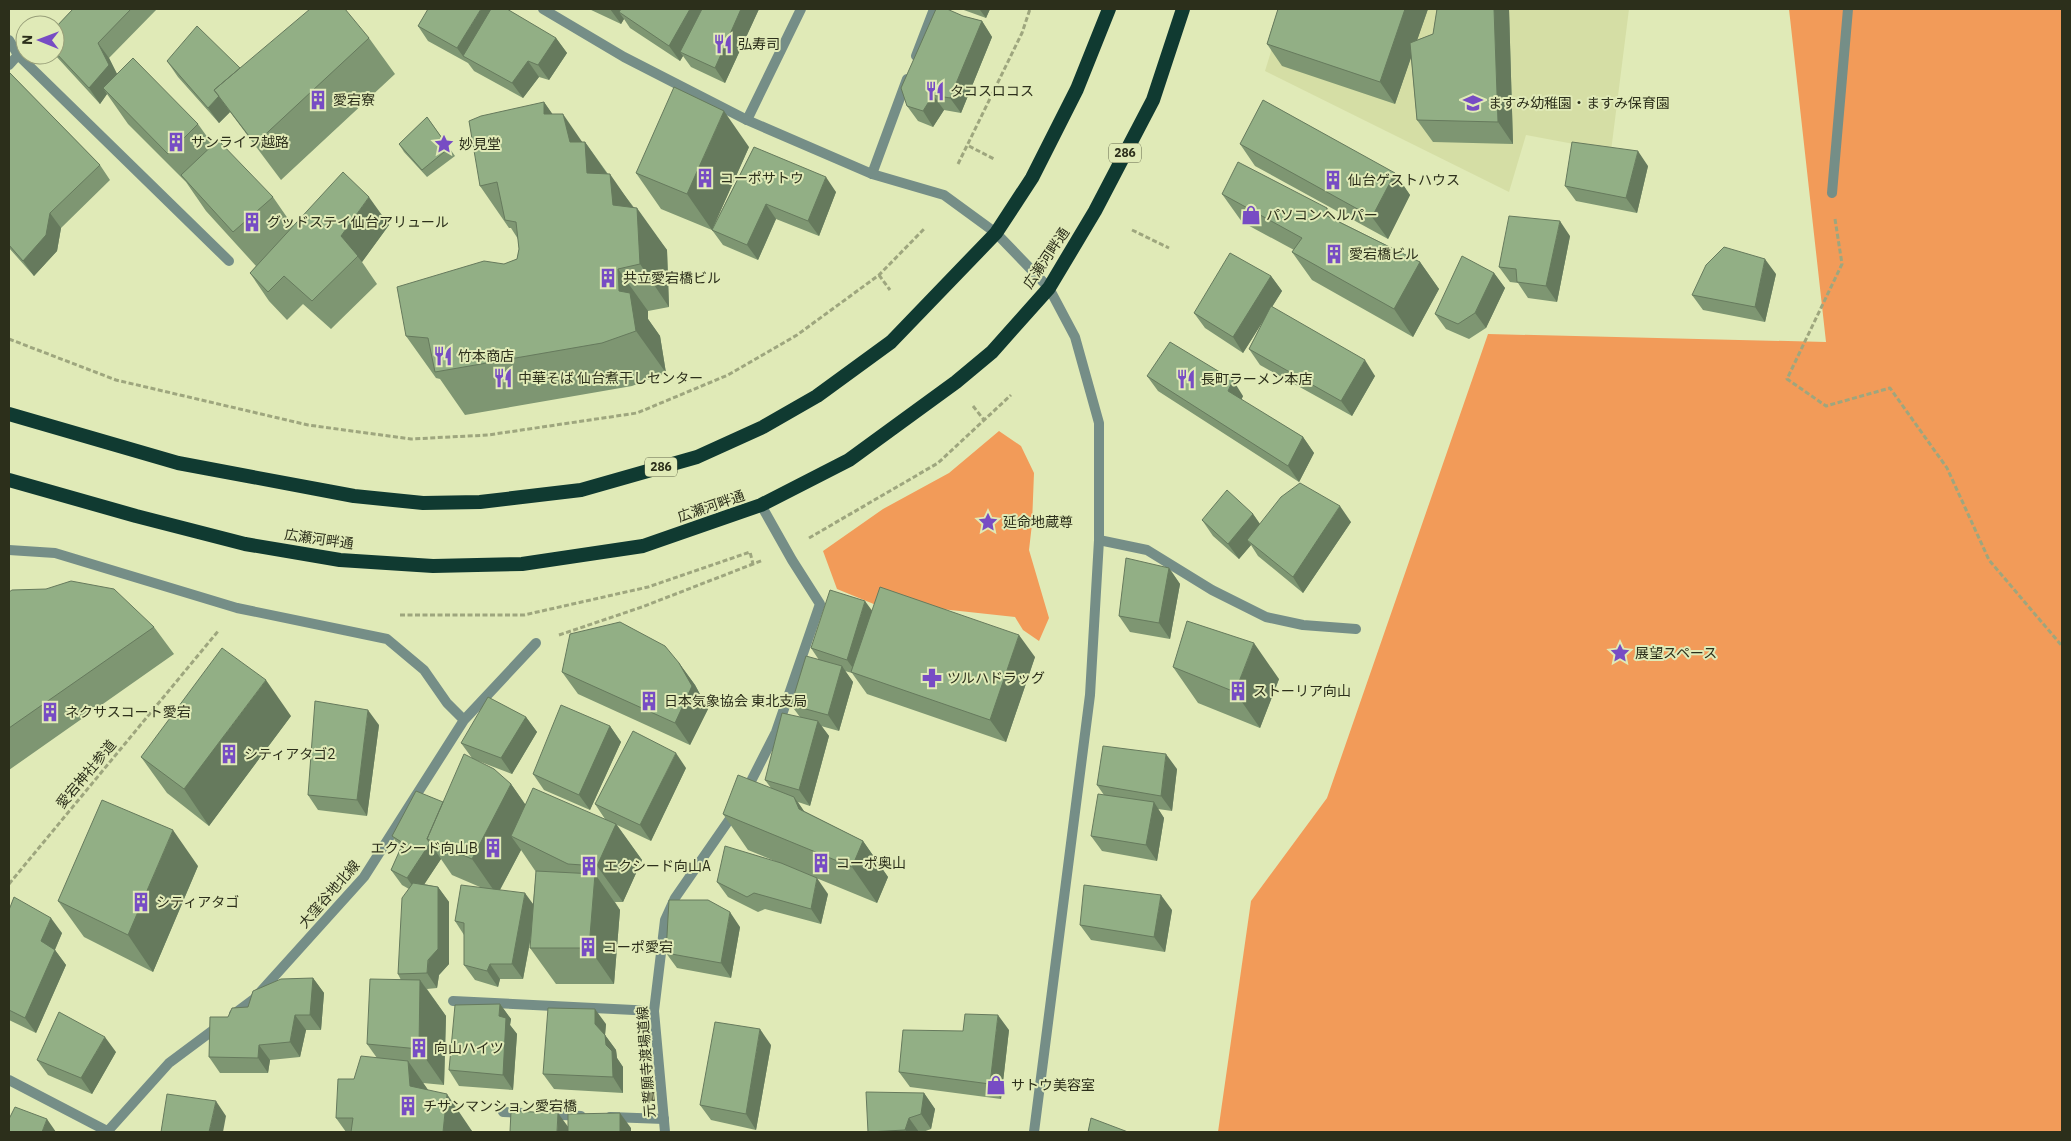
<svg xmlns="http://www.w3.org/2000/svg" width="2071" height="1141" viewBox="0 0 2071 1141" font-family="'IBM Plex Sans','Noto Sans JP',sans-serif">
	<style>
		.built { fill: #d5dea5 }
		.green { fill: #f29b59 }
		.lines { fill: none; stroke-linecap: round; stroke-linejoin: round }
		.path { stroke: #9ea67e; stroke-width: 3; stroke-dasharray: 5 2.5; stroke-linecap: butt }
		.service { stroke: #758e87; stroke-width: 10 }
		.minor { stroke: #758e87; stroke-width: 10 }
		.tertiary { stroke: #758e87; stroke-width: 10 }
		.trunk { stroke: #103a31; stroke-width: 14 }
		.wall { fill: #7e9672; fill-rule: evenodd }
		.shaded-wall { fill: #667a5d }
		.building { fill: #92af85; stroke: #667a5d }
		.labels { text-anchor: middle; stroke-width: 4; stroke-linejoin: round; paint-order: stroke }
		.shield { fill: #e0eab7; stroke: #62674a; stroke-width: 1 }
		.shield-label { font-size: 12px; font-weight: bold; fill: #2c2f1b }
		.poi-label { font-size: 14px; fill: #2c2f1b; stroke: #e0eab7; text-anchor: start }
		.street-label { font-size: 14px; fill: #2c2f1b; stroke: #e0eab7 }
	</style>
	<rect width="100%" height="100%" fill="#e0eab7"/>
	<path class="built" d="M1284,9h345l-18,142 -85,-16 -17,57 -244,-121z"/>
	<path class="green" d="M1789,9h273v1123h-844l33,-231 76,-103 161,-464 338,8z
		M999,431l22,15 13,27 -2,51 -3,26 20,68 -10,23 -16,-11 -8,-13 -120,-13 -14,3 -44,-18 -14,-38 60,-42 66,-36z"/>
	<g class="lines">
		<path class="path" d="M969,146l25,13
			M958,164l64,-131 8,-24
			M1835,219l7,45 -55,115 39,27 64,-18 57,80 42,92 73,86
			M1132,230l37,18
			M879,275l11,15
			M9,339l107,41 192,45 103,14 77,-4 149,-22 91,-38 69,-40 82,-60 46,-47
			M973,406l11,14
			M809,538l129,-75 73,-68
			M400,615h124l124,-28 102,-35 3,12 10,-4
			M559,635l83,-28 111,-43
			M9,884l210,-254"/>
		<path class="service" d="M453,1001l201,10
			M503,1112l20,1
			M545,1114l36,2
			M610,1117l54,2"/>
		<path class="minor" d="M9,40l9,15 211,206
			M916,56l18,-47
			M9,65l9,-10
			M747,120l54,-111
			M872,174l35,-95
			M1832,193l16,-184
			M1099,540l48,10 65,40 54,27 37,8 53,4
			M9,550l46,3 182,55 150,31 37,31 23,33 17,17
			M746,791l30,-59 44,-128 -28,-44 -31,-55
			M234,1014l20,-15 110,-122 100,-157 72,-77
			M9,1080l98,51
			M107,1132l62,-69 51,-38
			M665,1132l-11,-121 11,-91 10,-22 61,-88"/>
		<path class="tertiary" d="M543,9l81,48 123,63 125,54 72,21 52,38 53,55 26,49 24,86v117l-9,155 -56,437"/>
		<path class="trunk" d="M9,414l169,49 176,33 69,7 57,-1 101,-12 116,-33 66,-30 54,-31 74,-54 105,-109 36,-55 45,-89 32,-80
			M9,480l127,36 109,28 95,16 93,6 89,-2 121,-18 118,-41 88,-45 107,-78 36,-30 57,-64 46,-77 58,-111 30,-91"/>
	</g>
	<path class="wall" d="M73,9h84l-48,49 8,16 81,50 15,21 60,52 20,29 96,-1 -27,37 15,22 -46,45 -28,-25 -16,16 -18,-19 -19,-28 6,-7 -50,-55 -20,-29 -58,-58 -21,-30 -7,10 -45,-49v-27z
		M589,9h170l-34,74 -34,-16 -8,-11 -3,5 -50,-33 -6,-9 -3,5z
		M961,9h29l-4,9z
		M1278,9h150l-11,31 16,-6 4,-25h72l4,135 -80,-2 -16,-22 -6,-63 -16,47 -113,-38 -15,-22z
		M963,16l19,5 10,16 -31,76 -17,-3 -11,17 -15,-6 -11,-15z
		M418,26l138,12 11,15 -18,27 -10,-3 -16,21 -49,-27 -6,-8 -40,-22z
		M369,38l26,36 -114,106 -51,-68 -11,11 -41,-46 -11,-16 73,7z
		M9,72l91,93 10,15 -49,48 -4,23 -23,25 -25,-28z
		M544,102l8,12 30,28h3l23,32 59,76 2,57 -21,4v8l12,17 6,37 -34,13 -167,29 -25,-36 -4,-1 -30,-42 98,-72 13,-5 2,-10 -1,-10 -7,-11h-2l-29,-42z
		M427,117l28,39 -28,21 -23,-25 -5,-8z
		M1240,144l155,29 15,22 -22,44 -133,-73z
		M749,147l-37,83 -51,-21 -25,-36z
		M754,147l82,45 -17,44 -43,-17 -18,41 -35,-15 -11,-15z
		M1648,166l-11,47 -61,-12 -11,-15z
		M1222,194l105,14 7,11 86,43 19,27 -26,48 -101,-57 -20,-28 2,-2 -52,-28z
		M1570,236l-13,66 -29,-4 -10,-15 -8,-1 -11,-15z
		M1494,273l11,15 -19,40 -17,11 -23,-10 -11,-15z
		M1776,274l-11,48 -62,-12 -11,-15z
		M1271,276l11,15 -10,16 103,69 -23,40 -92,-51 -11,-16 16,-31 -22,35 -38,-25 -11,-15z
		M1147,376l96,20 -2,4 62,37 11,16 -15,29 -141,-91z
		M1253,514l7,10 91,-2 -48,71 -45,-37 -7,-11 -12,14 -26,-23 -11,-16z
		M1169,568l11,16 -10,55 -40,-7 -11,-16z
		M9,592l145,35 20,27 -165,116z
		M872,611l163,46 -29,85 -139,-48 -15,-21 -7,-2 8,11 -14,49 -18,-5 8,10 -19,70 -12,-4 6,9 59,30 25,36 -11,26 -129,-53 -25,-36 48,-26 -6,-8 35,-63 -9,-12 28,-45 -8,-12z
		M679,663l16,22 13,24 -18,36 -112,-51 -16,-22z
		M1173,667l106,12 -19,49 -62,-25z
		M291,716l-82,110 -42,-33 -26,-36z
		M526,717l11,15 -25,42 -39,-15 38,25 14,20 80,15 -10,-15 91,-36 -35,73 -34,-16 25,35 -19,42h-8l5,8 -6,74h-58l-26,-36 2,-16 -9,47h-23l-2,8 -23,-7 -11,-15v-30l-9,-14 25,-34 -28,-12 -11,-16 -17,25 14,3 11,15v62l-10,11 -2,13 -10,1 19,27 -2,69 -21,-2 5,7 44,41v1h-126l-10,-14 18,-39 23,-21 -10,-14 34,-64 -3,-6 11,-85 -7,-4 -11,-15 10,-21 -9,-13 51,-34 29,-44 -11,-15zM521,850l15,22 -3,32 -33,-14z
		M379,725l-12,91 -49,-6 -10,-15z
		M610,726l11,16 -31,68 -46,-20 -11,-16z
		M1177,769l-5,42 -14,-2 6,9 -7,43 -55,-10 -11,-15 13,-41 -7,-10z
		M198,866l-45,106 -69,-35 -26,-36z
		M717,882l111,12 -7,30 -56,-15 -7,3 -30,-15z
		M9,910l53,23 -7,17 11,15 -30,68 -27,-13z
		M1172,910l-7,42 -74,-12 -11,-15z
		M740,927l-9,51 -54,-10 -11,-15z
		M313,978l11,15 -3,37h-15l-6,27 -30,3 -2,13h-48l-11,-16 19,-40 20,-10z
		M500,1004l11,15 -1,6 7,9 -4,56 -54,-4 -10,-16z
		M606,1024l-1,11 11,15 1,8 6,9v26l-69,-4 -11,-15z
		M1009,1030l-8,69 -91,-12 -11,-15z
		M771,1045l-15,85 -45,-10 -11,-15z
		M116,1052l-24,42 -44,-19 -11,-15z
		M924,1093l11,16 -4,20 -8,3h-55z"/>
	<path class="shaded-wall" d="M481,9h13l-31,47 5,7 -11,-15z
		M610,9h20l-11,3 5,7 -3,5z
		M690,9h20l-30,43 3,4 -3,5 -11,-15z
		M741,9h18l-34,74 -10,-15z
		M981,9h9l-4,9 -6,-8z
		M1405,9h23l-33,95 -15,-22z
		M1494,9h15l4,135 -15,-22z
		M982,21l10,16 -31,76 -11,-15z
		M556,38l11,15 -18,27 -11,-15z
		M98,43l11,15 11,22 -17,8 4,6 -7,10 -11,-16z
		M528,61l11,16 -16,21 -11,-15z
		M933,95l11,15 -11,17 -10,-16z
		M219,96l11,16 -11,11 -11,-15z
		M544,102l24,34 -5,-22 22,32v-4l25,36v-4l27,39v-5l30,42 2,57 -29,-43 -23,-49 -73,-101z
		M724,111l25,36 -37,83 -25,-36z
		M1638,151l10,15 -11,47 -11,-15z
		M1395,173l15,22 -22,44 -16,-22z
		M826,177l10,15 -17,44 -11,-15z
		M369,197l20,28 -27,37 -21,-26z
		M766,204l10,15 -18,41 -11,-15z
		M1327,208l19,28 -21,-21z
		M50,213l11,15 -4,23 -23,25 -11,-15z
		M1560,221l10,15 -13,66 -11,-16z
		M1765,259l11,15 -11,48 -10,-15z
		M1420,262l19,27 -26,48 -19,-28z
		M618,269l30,42v8l12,17 6,37 -30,-42 -17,-40z
		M1494,273l11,15 -19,40 -11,-15z
		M1271,276l11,15 -39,62 -10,-16z
		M1365,360l10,16 -23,40 -11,-15z
		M1233,380l10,16 -5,11 -10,-16z
		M1303,437l11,16 -15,29 -11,-16z
		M1340,506l11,16 -48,71 -10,-16z
		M1253,514l11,16 -17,10 4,5 -12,14 -11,-15z
		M1169,568l11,16 -10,55 -11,-16z
		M865,601l11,15 -18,59 -11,-15z
		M1019,635l16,22 -29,85 -16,-22z
		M1254,643l25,36 -19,49 -25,-36z
		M679,663l16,22 13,24 -18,36 -15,-22z
		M842,666l11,16 -14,49 -11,-16z
		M266,680l25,36 -82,110 -25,-37z
		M368,710l11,15 -12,91 -10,-16z
		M526,717l11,15 -25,42 -11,-16z
		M818,721l11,15 -19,70 -11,-16z
		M610,726l11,16 -31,68 -11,-15z
		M676,753l10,15 -35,73 -11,-16z
		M1166,754l11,15 -5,42 -11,-15z
		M511,784l25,36 -25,16 10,14 -24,45 -25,-36z
		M794,797l26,37 -21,-25z
		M1154,802l10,16 -7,43 -11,-16z
		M616,824l26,36 -19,42 -26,-36z
		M173,830l25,36 -45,106 -25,-37z
		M863,841l25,36 -11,26 -25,-36z
		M430,843l11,16 -23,35 -11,-16z
		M595,874l25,36 -6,74 -25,-36z
		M817,878l11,16 -7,30 -10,-15z
		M438,887l11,15v62l-10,11 -2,13 -10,-15z
		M525,893l11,15 -13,71 -11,-15z
		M1161,895l11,15 -7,42 -11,-15z
		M730,912l10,15 -9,51 -10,-15z
		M51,918l11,15 -10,23 -11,-15z
		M55,950l11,15 -30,68 -11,-15z
		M490,964l10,15 -2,8 -11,-16z
		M313,978l11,15 -3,37 -11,-15z
		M420,980l26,36 -2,69 -25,-36z
		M500,1004l11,15 -1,6 7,9 -4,56 -10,-15 -4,-59z
		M595,1009l11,15 -1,11 11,15 1,8 6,9v26l-10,-16 -7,-32 -11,-21z
		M295,1015l11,15 -6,27 -10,-15z
		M998,1015l11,15 -8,69 -11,-15z
		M760,1029l11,16 -15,85 -10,-16z
		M105,1037l11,15 -24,42 -11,-16z
		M259,1045l11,15 -2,13 -10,-15z
		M408,1061l25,36 -23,-11z
		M924,1093l11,16 -4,20 -10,-15z
		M447,1094l25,37v1h-29z
		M216,1101l10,15 -3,16h-14z
		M558,1113l11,15 -1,4h-11z
		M620,1113l11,15v4h-11z
		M909,1118l10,14h-12l-2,-2z
		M47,1119l9,13h-14z"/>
	<path class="building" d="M73,9h58l-33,34 11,22 -20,23 -34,-36v-24z
		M310,9h35l24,29 -114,106 -41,-54z
		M428,9h53l-24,39 -39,-22z
		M491,9h16l49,29 -18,27 -10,-4 -16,22 -49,-27z
		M621,9h69l-21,37 -50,-34z
		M702,9h39l-26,59 -35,-16z
		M936,9h11l16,7 19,5 -32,77 -17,-3 -10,16 -16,-5 -6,-18z
		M1278,9h127l-25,73 -113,-38z
		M1437,9h57l4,113 -81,-2 -7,-77 23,-9z
		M197,26l43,42 -26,22 5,6 -11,12 -41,-47z
		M133,58l65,66 -30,30 -65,-66z
		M9,72l91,93 -50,48 -4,22 -23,26 -14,-16z
		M674,87l50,24 -37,83 -51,-21z
		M1263,100l132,73 -23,44 -132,-73z
		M544,102v12h19l7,28h15l2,31 23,1 3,31 24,3 3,56 -22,5 1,22 11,2 6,38 -34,12 -167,29 -7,-34 -22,-2 -9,-49 87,-26 20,3 13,-5 2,-10 -3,-27 -11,-2 -8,-38 -17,4 -11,-65 12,-5z
		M427,117l22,31 -27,22 -23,-26z
		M218,140l55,57 -40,35 -52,-57z
		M1572,142l66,9 -12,47 -61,-12z
		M754,147l72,30 -18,44 -42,-17 -19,41 -35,-15z
		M1238,162l89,46 -2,7 95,47 -26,47 -102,-57 10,-14 -80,-44z
		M343,172l26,25 -28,39 17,20 -46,45 -28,-25 -16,16 -18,-19z
		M1509,216l51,5 -14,65 -29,-4 -1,-13 -17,-2z
		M1724,247l41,12 -10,48 -63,-12 14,-30z
		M1230,253l41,23 -38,61 -39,-24z
		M1462,256l32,17 -19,40 -17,11 -23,-10z
		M1271,306l94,54 -24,41 -92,-52z
		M1170,342l63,38 -5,11 75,46 -15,29 -141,-90z
		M1300,483l40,23 -47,71 -46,-37 34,-43z
		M1227,490l26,24 -25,30 -26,-24z
		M1126,558l43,10 -10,55 -40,-7z
		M71,581l43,8 40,38 -145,101v-136l3,-2 34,-1z
		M880,587l139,48 -29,85 -139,-48z
		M830,590l35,11 -18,59 -36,-12z
		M1187,621l67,22 -19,49 -62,-25z
		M620,622l45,24 14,17 13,23 -17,37 -113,-51 8,-38z
		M222,648l44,32 -82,109 -43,-32z
		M806,656l36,10 -14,49 -37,-10z
		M488,697l38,20 -25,41 -40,-15z
		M315,701l53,9 -11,90 -49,-5z
		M561,705l49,21 -31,69 -46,-21z
		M782,713l36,8 -19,69 -34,-10z
		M633,731l43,22 -36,72 -45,-21z
		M1103,746l63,8 -5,42 -64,-11z
		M464,754l30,15 17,15 -39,75 -45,-20z
		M738,775l56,22 5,12 64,32 -11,26 -129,-53z
		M533,788l83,36 -19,42 -29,-2 -57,-28z
		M416,791l27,11 -16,37 3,4 -23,35 -16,-8 12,-27 -11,-7z
		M1098,794l56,8 -8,43 -55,-9z
		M102,800l71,30 -45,105 -70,-34z
		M725,846l56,17 36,15 -6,31 -57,-16 -7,4 -30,-15z
		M536,871l59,3 -6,74h-59z
		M413,883l25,4v62l-10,11 -1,13 -29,1 4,-76z
		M461,885l64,8 -13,71h-22l-3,7 -23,-6v-42l-9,-2z
		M1084,885l77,10 -7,42 -74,-12z
		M14,897l37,21 -10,23 14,9 -30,68 -16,-8v-100z
		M669,900h39l22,12 -9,51 -55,-10z
		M313,978l-3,37h-15l-5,27 -31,3 -1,13 -49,-1 1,-40h18l4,-9 16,-1 5,-16 28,-12z
		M370,979l50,1 -1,69 -52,-5z
		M500,1004l-1,12 7,2 -3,57 -54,-5 6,-65z
		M548,1008l47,1v15l10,11 1,10 6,6 1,26 -70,-3z
		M59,1012l46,25 -24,41 -44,-18z
		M965,1014l33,1 -8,69 -91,-12 4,-42 60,1z
		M715,1022l45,7 -14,85 -46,-9z
		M361,1056l47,5 2,25 37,8 -4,38h-92l2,-14h-17l2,-39h16z
		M866,1092l58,1 -3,21 -12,4 -4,12 -37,2z
		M167,1094l49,7 -7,31h-48z
		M15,1107l32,12 -5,13h-33v-13z
		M511,1111l47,2 -1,19h-47z
		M620,1113v19h-52v-18z
		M1091,1118l37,14h-40z"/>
	<defs>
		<symbol id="restaurant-bare" viewBox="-9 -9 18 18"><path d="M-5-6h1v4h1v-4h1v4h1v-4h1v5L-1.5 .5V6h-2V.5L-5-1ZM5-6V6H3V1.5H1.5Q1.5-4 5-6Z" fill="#774cc4" stroke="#e0eab7" stroke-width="2.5" paint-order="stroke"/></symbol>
		<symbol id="building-bare" viewBox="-9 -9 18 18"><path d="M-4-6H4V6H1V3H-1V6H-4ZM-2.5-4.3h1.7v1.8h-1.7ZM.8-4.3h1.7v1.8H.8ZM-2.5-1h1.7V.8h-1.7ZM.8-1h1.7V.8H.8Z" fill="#774cc4" stroke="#e0eab7" stroke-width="2.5" paint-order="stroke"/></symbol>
		<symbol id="school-bare" viewBox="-9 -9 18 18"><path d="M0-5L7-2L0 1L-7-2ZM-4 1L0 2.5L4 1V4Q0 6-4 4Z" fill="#774cc4" stroke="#e0eab7" stroke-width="2.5" paint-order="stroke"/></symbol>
		<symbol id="sight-bare" viewBox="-9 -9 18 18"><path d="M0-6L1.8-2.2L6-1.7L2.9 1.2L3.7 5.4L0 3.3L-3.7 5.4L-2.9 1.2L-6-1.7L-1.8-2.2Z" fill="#774cc4" stroke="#e0eab7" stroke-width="2.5" paint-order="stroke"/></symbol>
		<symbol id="shop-bare" viewBox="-9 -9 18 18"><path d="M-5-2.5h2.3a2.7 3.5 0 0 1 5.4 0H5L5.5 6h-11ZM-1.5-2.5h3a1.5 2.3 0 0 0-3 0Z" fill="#774cc4" stroke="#e0eab7" stroke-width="2.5" paint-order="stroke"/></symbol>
		<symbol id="pharmacy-bare" viewBox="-9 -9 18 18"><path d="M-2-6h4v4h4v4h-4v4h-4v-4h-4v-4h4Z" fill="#774cc4" stroke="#e0eab7" stroke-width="2.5" paint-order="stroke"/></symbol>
	</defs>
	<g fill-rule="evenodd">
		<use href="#restaurant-bare" x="709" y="30" width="28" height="28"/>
		<use href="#restaurant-bare" x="921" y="77" width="28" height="28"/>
		<use href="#building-bare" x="304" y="86" width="28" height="28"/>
		<use href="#school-bare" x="1459" y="89" width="28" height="28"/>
		<use href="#building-bare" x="162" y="128" width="28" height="28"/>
		<use href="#sight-bare" x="430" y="130" width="28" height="28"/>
		<use href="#building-bare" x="691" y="164" width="28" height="28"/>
		<use href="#building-bare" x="1319" y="166" width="28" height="28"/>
		<use href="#shop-bare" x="1237" y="201" width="28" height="28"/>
		<use href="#building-bare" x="238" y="208" width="28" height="28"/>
		<use href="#building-bare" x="1320" y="240" width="28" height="28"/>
		<use href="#building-bare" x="594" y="264" width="28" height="28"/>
		<use href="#restaurant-bare" x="429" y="342" width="28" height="28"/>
		<use href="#restaurant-bare" x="489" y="364" width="28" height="28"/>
		<use href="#restaurant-bare" x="1172" y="365" width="28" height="28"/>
		<use href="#sight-bare" x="974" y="508" width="28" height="28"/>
		<use href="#sight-bare" x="1606" y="639" width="28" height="28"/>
		<use href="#pharmacy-bare" x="918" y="664" width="28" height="28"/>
		<use href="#building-bare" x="1224" y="677" width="28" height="28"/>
		<use href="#building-bare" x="635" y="687" width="28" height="28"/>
		<use href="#building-bare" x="36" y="698" width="28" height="28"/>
		<use href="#building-bare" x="215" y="740" width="28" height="28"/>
		<use href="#building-bare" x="479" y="834" width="28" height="28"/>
		<use href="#building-bare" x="807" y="849" width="28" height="28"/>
		<use href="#building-bare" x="575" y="852" width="28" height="28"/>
		<use href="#building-bare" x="127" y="888" width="28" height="28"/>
		<use href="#building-bare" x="574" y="933" width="28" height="28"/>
		<use href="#building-bare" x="405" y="1034" width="28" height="28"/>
		<use href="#shop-bare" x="982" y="1071" width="28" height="28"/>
		<use href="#building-bare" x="394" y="1092" width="28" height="28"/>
	</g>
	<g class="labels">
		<g class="shield">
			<rect x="1109" y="143.5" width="32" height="19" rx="4"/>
			<rect x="645" y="457.5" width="32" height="19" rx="4"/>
		</g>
		<g class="shield-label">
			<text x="1125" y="157">286</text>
			<text x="661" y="471">286</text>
		</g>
		<g class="poi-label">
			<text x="738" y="49">弘寿司</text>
			<text x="950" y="96">タコスロコス</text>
			<text x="333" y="105">愛宕寮</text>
			<text x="1488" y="108">ますみ幼稚園・ますみ保育園</text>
			<text x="191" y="147">サンライフ越路</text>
			<text x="459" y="149">妙見堂</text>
			<text x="720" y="183">コーポサトウ</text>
			<text x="1348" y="185">仙台ゲストハウス</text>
			<text x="1266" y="220">パソコンヘルパー</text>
			<text x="267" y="227">グッドステイ仙台アリュール</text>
			<text x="1349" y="259">愛宕橋ビル</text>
			<text x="623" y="283">共立愛宕橋ビル</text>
			<text x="458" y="361">竹本商店</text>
			<text x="518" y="383">中華そば 仙台煮干しセンター</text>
			<text x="1201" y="384">長町ラーメン本店</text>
			<text x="1003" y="527">延命地蔵尊</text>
			<text x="1635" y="658">展望スペース</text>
			<text x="947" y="683">ツルハドラッグ</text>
			<text x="1253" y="696">ストーリア向山</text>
			<text x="664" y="706">日本気象協会 東北支局</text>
			<text x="65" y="717">ネクサスコート愛宕</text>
			<text x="244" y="759">シティアタゴ2</text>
			<text x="478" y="853" text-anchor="end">エクシード向山B</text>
			<text x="836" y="868">コーポ奥山</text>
			<text x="604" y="871">エクシード向山A</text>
			<text x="156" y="907">シティアタゴ</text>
			<text x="603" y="952">コーポ愛宕</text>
			<text x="434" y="1053">向山ハイツ</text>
			<text x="1011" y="1090">サトウ美容室</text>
			<text x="423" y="1111">チサンマンション愛宕橋</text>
		</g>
		<g class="street-label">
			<text transform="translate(1046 258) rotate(-56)" y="5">広瀬河畔通</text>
			<text transform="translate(711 506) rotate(-19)" y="5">広瀬河畔通</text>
			<text transform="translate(319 539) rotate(8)" y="5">広瀬河畔通</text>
			<text transform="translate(86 774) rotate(-50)" y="5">愛宕神社参道</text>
			<text transform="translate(329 894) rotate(-49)" y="5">大窪谷地北線</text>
			<text transform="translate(646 1062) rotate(-94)" y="5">元誓願寺渡場道線</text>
		</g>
	</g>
	<rect width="2071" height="1141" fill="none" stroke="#2c2f1b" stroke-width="20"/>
	<g transform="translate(40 40) rotate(271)"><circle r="24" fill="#e0eab7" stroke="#989f79"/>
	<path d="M0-4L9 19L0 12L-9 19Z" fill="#774cc4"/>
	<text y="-8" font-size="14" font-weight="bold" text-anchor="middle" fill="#2c2f1b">N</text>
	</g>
</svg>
